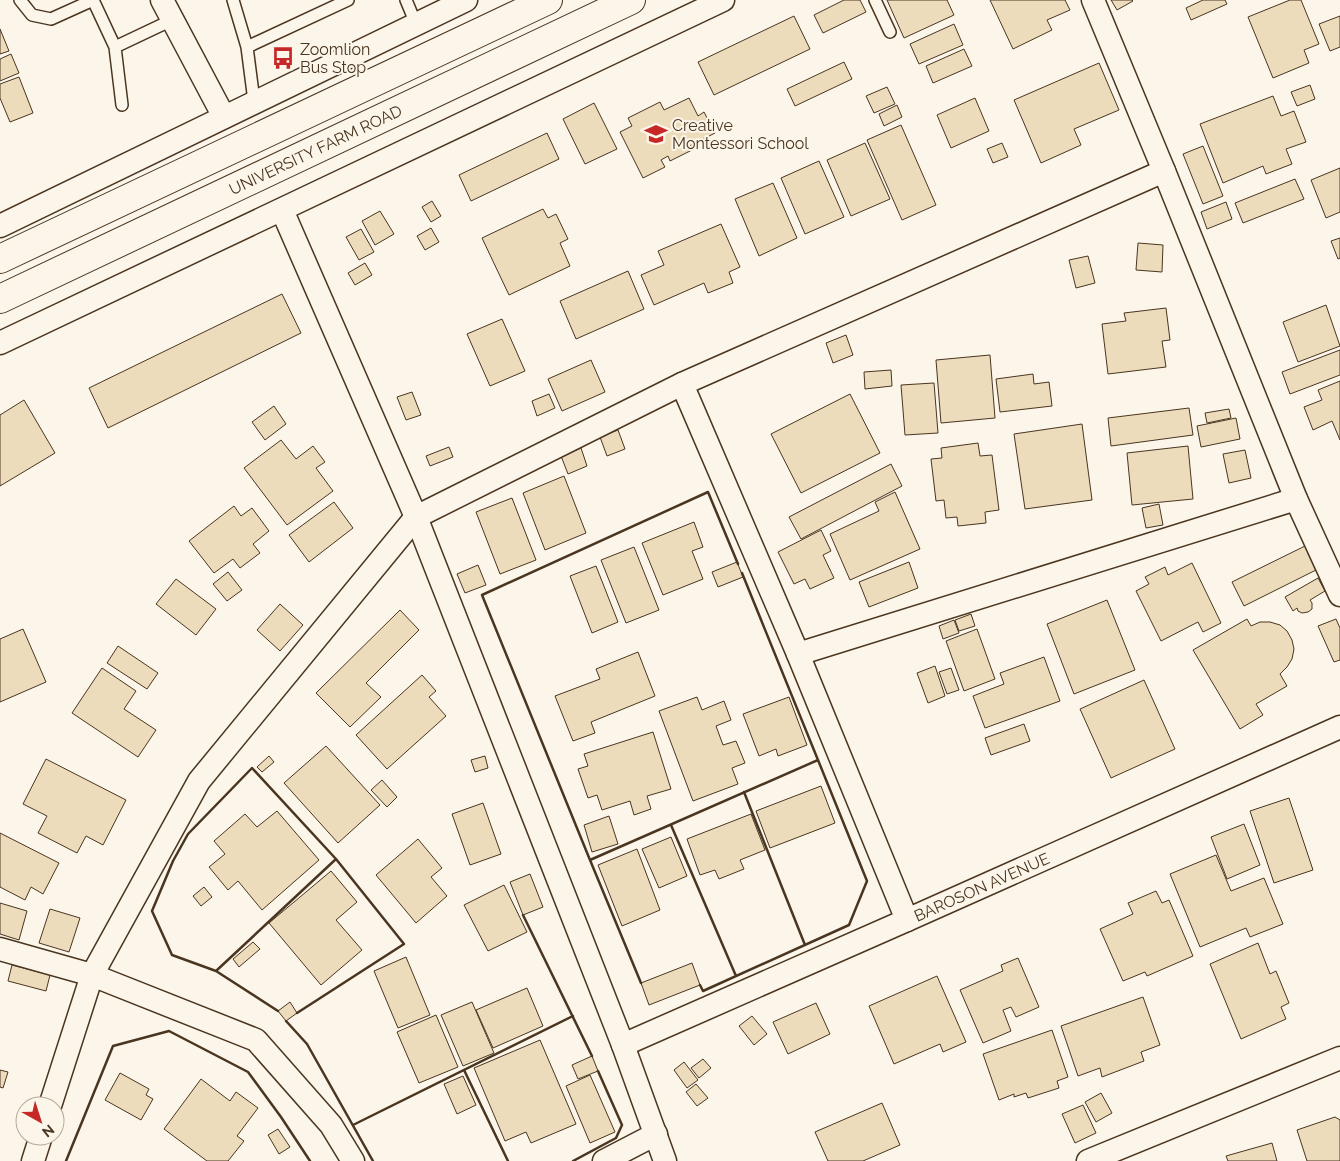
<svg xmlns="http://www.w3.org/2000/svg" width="1340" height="1161" viewBox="0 0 1340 1161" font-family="Raleway,sans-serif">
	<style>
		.building { fill: #ecdcbc; stroke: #4a3520 }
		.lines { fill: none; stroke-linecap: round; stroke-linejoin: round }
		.lane-casing { stroke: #4a3520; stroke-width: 14 }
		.street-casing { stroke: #4a3520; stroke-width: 25 }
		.secondary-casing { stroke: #4a3520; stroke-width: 30 }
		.lane { stroke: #fbf6e9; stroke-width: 11 }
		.street { stroke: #fbf6e9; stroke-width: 22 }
		.secondary { stroke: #fbf6e9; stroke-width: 28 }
		.wall { stroke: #4a3520; stroke-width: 2.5 }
		.labels { text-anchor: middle; stroke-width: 4; stroke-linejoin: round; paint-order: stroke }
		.poi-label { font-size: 16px; fill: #4a3520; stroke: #fbf6e9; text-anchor: start }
		.street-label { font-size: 16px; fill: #4a3520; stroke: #fbf6e9 }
	</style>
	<rect width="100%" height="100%" fill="#fbf6e9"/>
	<path class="building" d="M844,0h16l6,12 -43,21 -9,-18z
		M887,0h60l7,15 -50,23z
		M990,0h75l5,10 -23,10 5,10 -39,19z
		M1111,0h21l1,1 -16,9z
		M1203,0h22l2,4 -36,16 -5,-12z
		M1290,0h11l18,44 -15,6 5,13 -36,15 -25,-61z
		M794,16l16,33 -96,46 -16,-33z
		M1340,16v31l-10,4 -11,-27z
		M954,24l9,21 -44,19 -9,-20z
		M0,29l9,22 -9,3z
		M964,49l8,17 -39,17 -7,-17z
		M11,54l8,19 -19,8v-22z
		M844,62l8,17 -57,27 -8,-17z
		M1099,63l20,47 -45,19 7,16 -40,18 -27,-63z
		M19,77l14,36 -23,9 -10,-24v-14z
		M1310,85l5,14 -18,7 -6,-14z
		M887,87l8,17 -21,9 -8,-17z
		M1273,96l8,20 13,-5 12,31 -20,7 6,15 -26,10 -3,-8 -40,17 -23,-59z
		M689,98l9,18 6,-4 11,21 -25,13 2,4 -22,11 -2,-5 -7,4 4,7 -22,11 -23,-46 12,-6 -4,-8 32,-16 4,8z
		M975,98l14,33 -38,17 -14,-33z
		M594,103l23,46 -32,15 -22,-45z
		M897,105l5,12 -18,9 -5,-12z
		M901,125l35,80 -34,15 -35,-80z
		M547,133l12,26 -88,42 -12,-26z
		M865,143l25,56 -39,17 -24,-56z
		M1002,143l6,14 -15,6 -6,-14z
		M1203,146l20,50 -20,8 -20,-50z
		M819,161l25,56 -39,17 -24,-56z
		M1340,168v44l-14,6 -15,-38z
		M1295,179l9,20 -61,24 -8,-20z
		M773,183l24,55 -38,18 -24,-57z
		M432,201l9,15 -10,6 -9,-15z
		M1226,202l6,17 -25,10 -6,-17z
		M543,209l5,9 8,-4 12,25 -8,4 10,23 -61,29 -27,-57z
		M380,211l14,23 -19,11 -13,-24z
		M721,224l19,43 -11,5 4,11 -25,10 -4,-10 -50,22 -13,-30 23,-10 -6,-14z
		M431,228l8,14 -14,8 -8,-14z
		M361,229l13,23 -15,8 -13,-23z
		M1340,238v20l-2,1 -7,-18z
		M1138,243l25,2 -1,27 -26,-2z
		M1088,256l7,27 -19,5 -7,-28z
		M365,263l7,12 -17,10 -7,-12z
		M628,271l16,38 -68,30 -16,-38z
		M282,294l19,39 -193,95 -19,-40z
		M1326,305l14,41 -42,16 -15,-40z
		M1166,308l4,32 -8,1 4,26 -58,7 -6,-50 24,-3 -2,-8z
		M502,319l23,52 -35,15 -23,-52z
		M846,335l7,20 -20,8 -7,-20z
		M1340,350v25l-50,19 -8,-22z
		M990,355l5,63 -54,5 -5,-63z
		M591,360l14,32 -43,19 -14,-32z
		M891,370l1,16 -27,3 -1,-17z
		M1033,374l1,10 15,-2 3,24 -52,6 -4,-33z
		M1340,381v59l-8,-19 -19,9 -9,-23 18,-7 -4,-10z
		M934,383l4,50 -33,2 -4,-50z
		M412,392l9,23 -15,5 -9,-23z
		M549,394l6,14 -18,8 -5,-15z
		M850,394l30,59 -79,40 -30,-59z
		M24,400l31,53 -55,33v-71z
		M274,406l12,18 -21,16 -13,-18z
		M1189,408l4,27 -82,11 -3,-28z
		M1229,409l2,9 -24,5 -2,-10z
		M1236,418l4,21 -39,8 -4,-21z
		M1082,424l10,76 -67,9 -11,-75z
		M618,430l7,19 -18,7 -7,-19z
		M281,440l15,19 17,-13 12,16 -9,6 17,23 -46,34 -43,-57z
		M978,443l2,13 12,-1 7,55 -14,2 1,11 -28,3 -1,-9 -11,1 -2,-18 -8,1 -5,-42 11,-1 -1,-10z
		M1188,446l5,53 -61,6 -5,-52z
		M449,447l4,10 -23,9 -4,-10z
		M581,448l6,18 -19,8 -7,-18z
		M1245,450l6,28 -22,5 -6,-29z
		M891,464l11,22 -101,53 -12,-22z
		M564,476l22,57 -41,17 -22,-57z
		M895,492l25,57 -70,31 -20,-46 49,-23 -4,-9z
		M512,498l24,62 -36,14 -24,-62z
		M334,502l19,26 -44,34 -20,-27z
		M1159,504l4,21 -17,3 -4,-20z
		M234,506l7,10 11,-8 17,23 -16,13 7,9 -20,15 -7,-9 -19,14 -25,-32z
		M694,522l9,25 -11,4 11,28 -40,16 -21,-52z
		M821,530l10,21 -8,4 11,23 -24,11 -5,-10 -11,5 -16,-32z
		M1305,546l11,24 -72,36 -12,-24z
		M634,547l25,63 -33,13 -25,-63z
		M737,562l6,15 -25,10 -6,-15z
		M909,562l9,26 -49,19 -10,-25z
		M1192,563l29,60 -18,9 -5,-10 -37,19 -25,-50 13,-7 -4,-7 20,-10 3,8z
		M478,565l8,20 -21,8 -8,-19z
		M596,566l22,56 -26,11 -22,-57z
		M228,572l14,18 -15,11 -14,-17z
		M1318,578l7,13 -15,9 2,3v6l-4,3 -6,1 -4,-2 -1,-3 -4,3 -8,-14z
		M176,579l40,30 -20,26 -40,-31z
		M1107,600l28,70 -61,24 -27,-70z
		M280,604l23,21 -23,26 -23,-21z
		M400,610l19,20 -53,53 15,14 -31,30 -34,-34z
		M971,614l4,12 -16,5 -4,-11z
		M1247,619l4,7 9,-4h10l10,3 7,6 5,9 2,9 -2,10 -5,8 -7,7 7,12 -31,18 7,11 -23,14 -47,-79z
		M1336,619l4,9v32l-6,2 -16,-36z
		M954,620l5,13 -16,6 -4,-13z
		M23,629l23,53 -46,20v-63z
		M977,629l18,50 -31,12 -18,-50z
		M118,646l40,27 -11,16 -40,-26z
		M638,652l17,44 -64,26 4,11 -22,8 -18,-45 45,-17 -4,-10z
		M1044,657l16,44 -75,27 -12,-32 31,-12 -4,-11z
		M935,666l10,30 -17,7 -11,-30z
		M102,668l34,23 -12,18 32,21 -18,27 -66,-44z
		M951,668l8,22 -12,4 -8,-22z
		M422,675l14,16 -7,6 17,19 -59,53 -31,-34z
		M1144,680l31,69 -64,29 -31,-69z
		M697,697l5,13 22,-9 7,19 -15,6 7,19 13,-4 9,22 -13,5 6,16 -45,17 -34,-90z
		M789,697l18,48 -29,11 -2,-7 -17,7 -16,-42z
		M1024,724l6,17 -39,14 -6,-17z
		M653,732l18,57 -24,7 4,13 -17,6 -4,-14 -28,9 -5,-15 -9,3 -10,-29 10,-3 -4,-12z
		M326,746l54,59 -42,38 -54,-60z
		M269,756l5,6 -12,10 -5,-5z
		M485,756l3,12 -13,4 -4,-12z
		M46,759l80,41 -23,45 -17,-9 -9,17 -39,-20 9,-17 -24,-12z
		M382,780l15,17 -10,10 -16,-17z
		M821,786l14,37 -65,25 -14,-37z
		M1289,798l24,72 -39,13 -24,-72z
		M483,803l18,51 -31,11 -18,-51z
		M277,811l42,49 -57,50 -24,-29 -10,9 -19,-23 16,-13 -11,-13 31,-27 12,13z
		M751,814l14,36 -25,10 4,9 -25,10 -4,-9 -15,5 -13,-36z
		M609,816l9,28 -26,8 -8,-27z
		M1244,824l16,41 -33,14 -16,-42z
		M0,833l59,30 -16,31 -12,-7 -6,13 -25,-13z
		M671,837l16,39 -28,12 -17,-39z
		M418,839l24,29 -11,9 16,19 -31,27 -40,-48z
		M637,849l23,61 -38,16 -24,-61z
		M1216,855l15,36 33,-13 19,46 -33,13 -4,-9 -46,19 -30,-73z
		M331,871l26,31 -21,18 26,30 -41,35 -52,-62z
		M530,874l13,33 -20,8 -13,-33z
		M504,885l23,47 -39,19 -24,-46z
		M204,887l8,10 -11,9 -8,-10z
		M1156,891l6,12 7,-3 24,56 -46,20 -2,-4 -22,9 -23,-52 33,-15 -5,-11z
		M0,903l27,8 -8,29 -19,-6z
		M50,909l30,9 -11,34 -30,-9z
		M253,942l7,7 -21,18 -6,-8z
		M1258,943l12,31 6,-3 13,32 -8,4 5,12 -45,20 -31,-75z
		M406,957l24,58 -32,13 -24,-57z
		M1018,958l21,49 -23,10 -5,-10 -8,3 8,21 -28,12 -23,-53 43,-19 -2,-6z
		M692,963l8,22 -51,20 -8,-22z
		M12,965l38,10 -4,16 -38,-10z
		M937,976l29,66 -23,10 -3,-8 -46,20 -25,-58z
		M527,988l16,38 -50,22 -17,-38z
		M1143,997l17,48 -19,7 3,9 -42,16 -2,-9 -22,8 -17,-50z
		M290,1002l7,11 -11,8 -8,-10z
		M472,1002l22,51 -31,13 -22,-51z
		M816,1003l14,31 -42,20 -15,-32z
		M436,1015l22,52 -39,16 -22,-51z
		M752,1016l15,18 -13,11 -15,-19z
		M1052,1030l16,47 -11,4 2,7 -31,10 -2,-5 -12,4v-3l-15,6 -16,-46z
		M540,1040l36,84 -45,19 -5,-11 -21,9 -31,-73z
		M592,1056l6,15 -20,8 -6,-14z
		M703,1059l8,9 -12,10 -8,-10z
		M684,1062l14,18 -11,8 -13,-18z
		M0,1070l8,2 -5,16 -3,-1z
		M120,1073l29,16 -3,6 7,4 -12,21 -36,-20z
		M590,1075l25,57 -25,11 -24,-57z
		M463,1076l13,29 -19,9 -13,-30z
		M201,1079l29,22 6,-9 22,16 -21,28 7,5 -16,20h-21l-43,-32z
		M696,1084l12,14 -11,8 -11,-14z
		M1101,1093l11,20 -16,9 -11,-20z
		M882,1103l18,42 -37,16h-35l-13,-29z
		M1083,1105l13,28 -21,10 -13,-29z
		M1335,1117l5,3v41h-33l-10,-31z
		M278,1129l12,18 -11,7 -11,-19z
		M1272,1143l5,18h-49l-2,-5z"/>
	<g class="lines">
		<defs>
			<path id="lane" d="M20,0l12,15 19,4 42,-19 22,47 7,58
				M233,0l14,47 7,54
				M406,0l10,24
				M875,0l15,32
				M115,47l57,-27
				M247,47l101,-47"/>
			<g id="street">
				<path d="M162,0l62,117"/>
				<path d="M1093,0l71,171 132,328 44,96"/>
				<path d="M282,210l134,307 207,528 42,116"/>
				<path d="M0,226l466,-226"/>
				<path d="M0,343l723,-343"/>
				<path d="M682,384l116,270 109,266"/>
				<path d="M798,654l498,-155"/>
				<path d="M0,949l92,26 164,65 75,85 22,36"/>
				<path id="s1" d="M623,1045l284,-125 433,-193"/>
				<path d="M50,1106l42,-131 107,-194 217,-264 266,-133 482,-213"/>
				<path d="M33,1161l8,-25"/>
				<path d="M604,1161l52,-27"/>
				<path d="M1088,1161l252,-103"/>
			</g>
			<g id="secondary">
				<path d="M0,259l548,-259"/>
				<path id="s2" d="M0,299l631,-299"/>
			</g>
		</defs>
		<use href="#lane" class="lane-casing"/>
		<use href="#street" class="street-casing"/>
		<use href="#secondary" class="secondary-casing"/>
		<use href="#lane" class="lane"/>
		<use href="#street" class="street"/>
		<use href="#secondary" class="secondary"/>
		<path class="wall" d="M742,573l76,187
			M744,792l61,153
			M671,825l65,151
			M590,860l-108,-265 226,-103 30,72
			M523,915l69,141
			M216,971l-44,-16 -20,-44 21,-50 15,-27 64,-66 84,91
			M641,983l-51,-123 228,-100 49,121 -18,44 -146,66 -3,-6
			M278,1011l-62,-40 120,-112 68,85 -107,69
			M286,1021l21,23 66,117
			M464,1070l44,91
			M353,1125l220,-109
			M66,1161l47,-115 56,-15 79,41 33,45 29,44
			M573,1161l43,-23 6,-13 -24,-54"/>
	</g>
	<defs>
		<symbol id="bus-bare" viewBox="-9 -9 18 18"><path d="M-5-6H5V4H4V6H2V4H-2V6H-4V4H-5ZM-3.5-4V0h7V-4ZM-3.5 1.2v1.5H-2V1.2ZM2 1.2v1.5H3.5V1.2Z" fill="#c62828" stroke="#fbf6e9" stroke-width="2.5" paint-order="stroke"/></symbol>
		<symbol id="school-bare" viewBox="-9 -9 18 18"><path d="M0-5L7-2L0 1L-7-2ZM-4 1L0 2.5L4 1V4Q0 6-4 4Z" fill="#c62828" stroke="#fbf6e9" stroke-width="2.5" paint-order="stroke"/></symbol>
	</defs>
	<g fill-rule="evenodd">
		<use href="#bus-bare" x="267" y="42" width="32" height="32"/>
		<use href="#school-bare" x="640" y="118" width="32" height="32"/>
	</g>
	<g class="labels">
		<g class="poi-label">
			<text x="300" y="55">Zoomlion<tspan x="300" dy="18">Bus Stop</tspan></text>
			<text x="672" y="131">Creative<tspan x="672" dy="18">Montessori School</tspan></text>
		</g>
		<g class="street-label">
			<text dy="6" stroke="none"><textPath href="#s2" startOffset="349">UNIVERSITY FARM ROAD</textPath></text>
			<text dy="6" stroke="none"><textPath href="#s1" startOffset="392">BAROSON AVENUE</textPath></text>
		</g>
	</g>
	<g transform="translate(40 1121) rotate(141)"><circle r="24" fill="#fbf6e9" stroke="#b4a999"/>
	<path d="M0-4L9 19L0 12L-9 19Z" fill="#c62828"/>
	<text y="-8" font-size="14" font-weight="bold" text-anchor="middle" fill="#4a3520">N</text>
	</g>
</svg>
